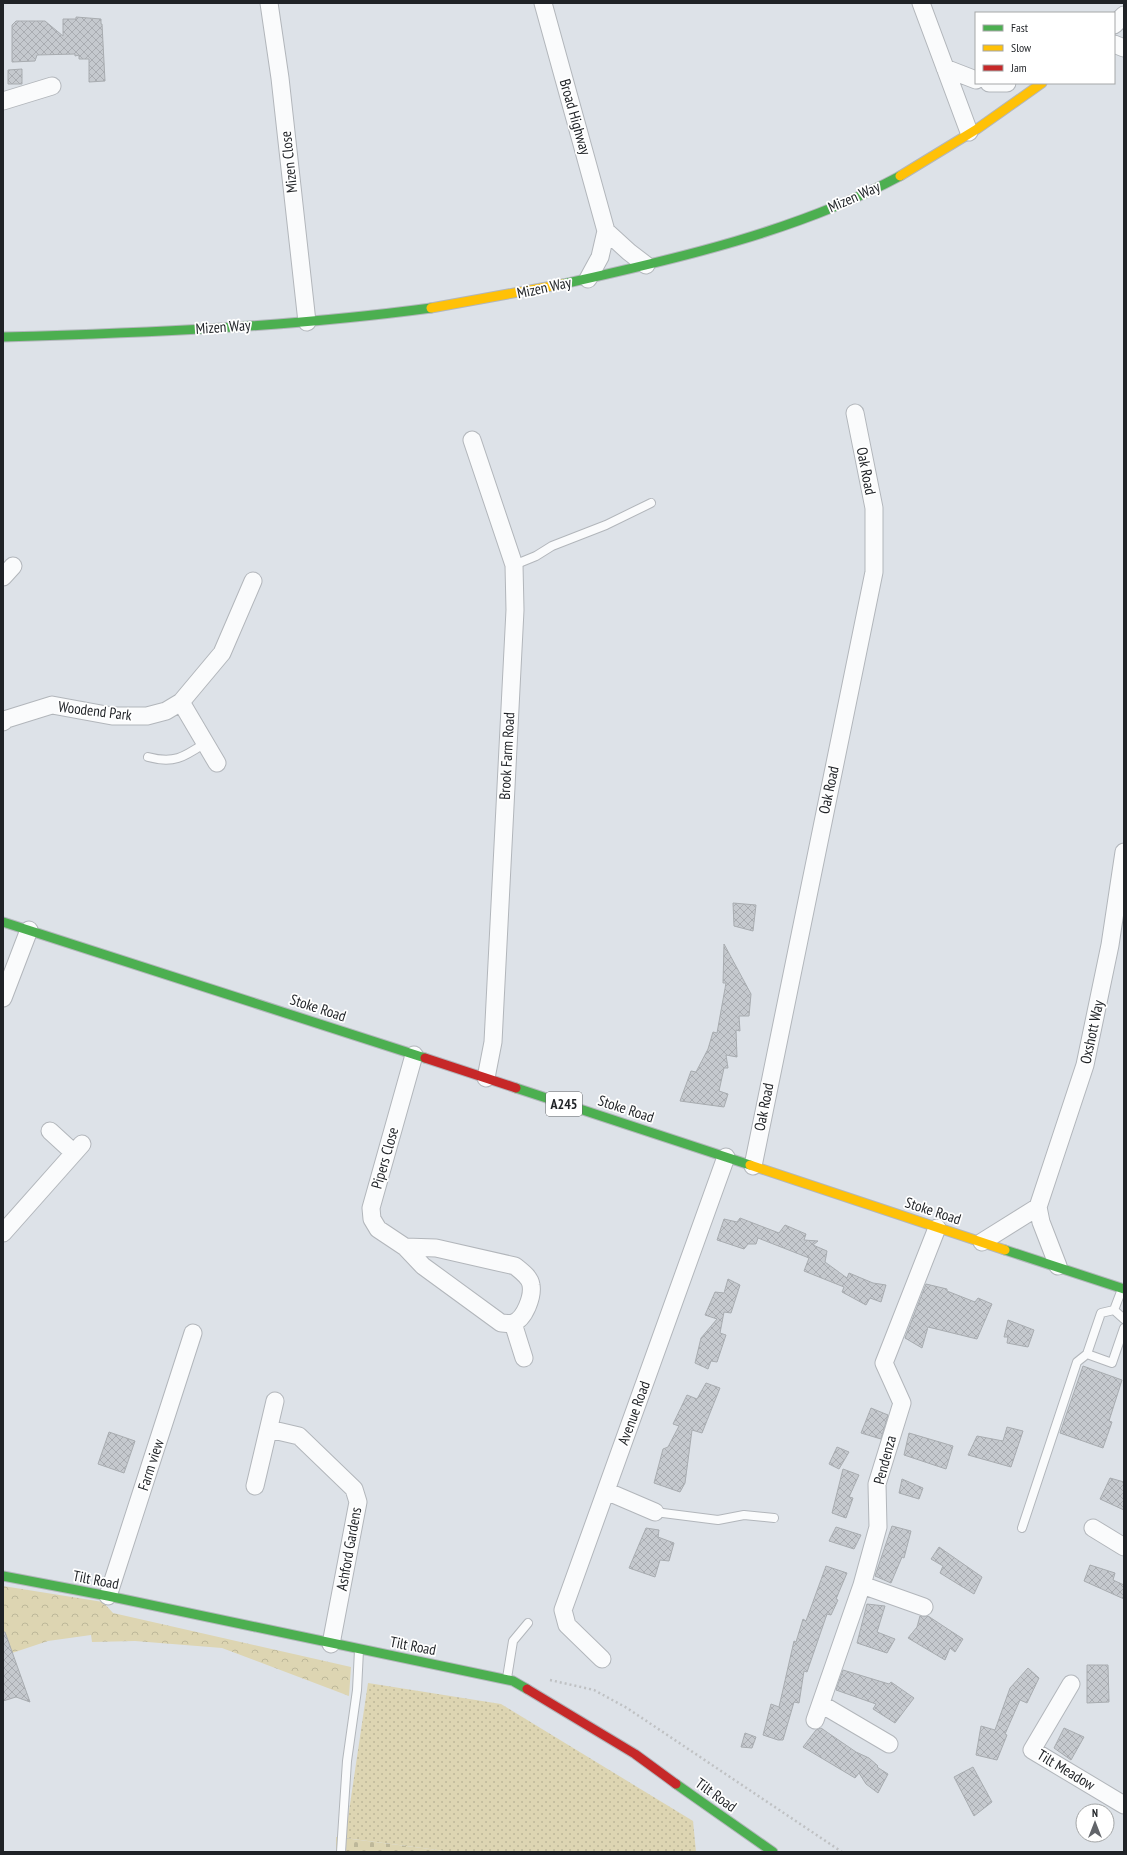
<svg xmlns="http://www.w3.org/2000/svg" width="1127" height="1855" viewBox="0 0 1127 1855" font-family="'PT Sans Narrow',sans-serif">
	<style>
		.grass { fill: url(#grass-dots) }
		.cemetery { fill: url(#cemetery-stones) }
		.park { fill: url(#park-crowns) }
		.building { fill: url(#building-cross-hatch); stroke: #a8acb0 }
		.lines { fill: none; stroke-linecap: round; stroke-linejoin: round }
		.lane-casing { stroke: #b2b6bb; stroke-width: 10 }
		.street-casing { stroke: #b2b6bb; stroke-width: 19 }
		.fast-casing { stroke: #b2b6bb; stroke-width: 11 }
		.slow-casing { stroke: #b2b6bb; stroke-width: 11 }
		.jam-casing { stroke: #b2b6bb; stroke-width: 11 }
		.path { stroke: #bfc1c3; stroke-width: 2.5; stroke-dasharray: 2 3; stroke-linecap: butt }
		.lane { stroke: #fafbfc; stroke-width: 8 }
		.street { stroke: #fafbfc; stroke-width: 17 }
		.fast { stroke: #4caf50; stroke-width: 9 }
		.slow { stroke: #ffc107; stroke-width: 9 }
		.jam { stroke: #c62828; stroke-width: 9 }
		.labels { text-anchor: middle; stroke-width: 3.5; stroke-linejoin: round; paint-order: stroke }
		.shield { fill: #fff; stroke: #626467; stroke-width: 1 }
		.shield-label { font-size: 14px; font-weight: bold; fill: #1f2226 }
		.street-label { font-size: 15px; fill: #1f2226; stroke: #fff }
	</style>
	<defs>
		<pattern id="grass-dots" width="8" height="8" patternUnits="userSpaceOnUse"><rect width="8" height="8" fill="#ddd5b2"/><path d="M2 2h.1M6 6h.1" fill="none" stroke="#bdb799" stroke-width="1.8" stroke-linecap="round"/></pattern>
		<pattern id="cemetery-stones" width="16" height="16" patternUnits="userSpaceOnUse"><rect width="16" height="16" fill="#ddd5b2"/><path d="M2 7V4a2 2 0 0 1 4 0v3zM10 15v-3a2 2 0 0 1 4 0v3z" fill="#bdb799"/></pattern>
		<pattern id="park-crowns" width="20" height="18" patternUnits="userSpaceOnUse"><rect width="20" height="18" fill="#ddd5b2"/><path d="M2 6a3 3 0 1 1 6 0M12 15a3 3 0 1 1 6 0" fill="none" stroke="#bdb799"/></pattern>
		<pattern id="building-cross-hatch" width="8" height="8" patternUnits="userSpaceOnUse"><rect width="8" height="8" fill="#c5c9ce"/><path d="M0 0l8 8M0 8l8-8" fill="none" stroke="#a9acb1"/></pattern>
	</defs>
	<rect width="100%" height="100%" fill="#dde2e8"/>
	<path class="grass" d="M368,1683l133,21 192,117 3,31h-243l-108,-14z"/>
	<path class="cemetery" d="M336,1837l117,15h-117z"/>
	<path class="park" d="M3,1586l100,16 10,11 238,54 -2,29 -127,-48 -87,-7 -43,1 -1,-7 -43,6 -45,15z"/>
	<path class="building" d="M76,17l25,2v5h1l3,57 -16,1v-23h-10v-4l-4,1v-2l-38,1 -2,6 -23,1v-37l4,-4h29l18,15v-17h13z
		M22,69v15h-14v-14z
		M733,903l23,2 -3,26 -19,-5z
		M724,944l27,50 -2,22h-10l1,15 -4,-1 1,27 -11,-2 2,13h-4l-5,23 9,3 -4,13 -44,-6 11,-30 5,1 12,-23 5,-17 4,1 9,-50h-3z
		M740,1218l39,15 6,-8 21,9 -2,6 14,1 -5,4 14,6 -2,11 22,16 2,-5 24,10 13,2 -5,17 -11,-4 -4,7 -24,-13 2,-5 -40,-16 5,-13 -51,-20 -2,6h-8l-4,5 -27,-9 7,-21 13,3z
		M728,1279l12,6 -9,28 -7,-1 -4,21 6,2 -9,27 -6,-1 -3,8 -13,-6 6,-25 16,-19 -12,-4 10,-23 9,1z
		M926,1284l21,5v2l28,11 3,-4 14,6 -15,35 -49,-12 -6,21 -17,-10z
		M1008,1320l26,10 -6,17 -21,-4 1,-6h-4z
		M1083,1366l39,14 -13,41 3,1 -9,26 -43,-15z
		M706,1383l14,5 -18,45 -10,-3 -7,53 -5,9 -26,-9 9,-34 5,-2 11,-21 -6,-2 14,-29 10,4z
		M871,1408l17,7 -7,24 -20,-6z
		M1007,1427l16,4 -12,36 -43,-12 9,-19 26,5z
		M109,1432l26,9 -11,32 -26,-9z
		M909,1433l44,13 -7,23 -42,-14z
		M837,1447l12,5 -10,17 -10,-5z
		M843,1469l16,6 -10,22 4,1 -7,20 -14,-5z
		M1110,1478l14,4v28l-24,-11z
		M902,1479l21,9 -4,11 -20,-6z
		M892,1526l19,5 -7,27 -2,-1 -11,26 -16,-7z
		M836,1527l25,8 -7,14 -25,-8z
		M646,1528l13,2 -1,7 16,6 -5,18 -9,-1 -5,17 -26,-9z
		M939,1547l43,30 -8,17 -34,-21 3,-7 -12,-7z
		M1090,1565l25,8 -2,7 11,5v14l-40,-18z
		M826,1566l21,7 -11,26 2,1 -7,15 -4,-1 -20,58 -3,-1 -5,32 -5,-1 -11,38h-5l-15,-5 8,-31 8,3 15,-66 2,1 7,-23 3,2z
		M867,1604l18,2 -8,26 18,7 -8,14 -30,-10z
		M920,1616h8l35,23 -8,13 -5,-4 -5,12 -37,-22 9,-11z
		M3,1632h2l25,70 -14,-5 -13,4z
		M1087,1665h21l1,37 -22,1z
		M1028,1668l11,10 -12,25 -7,-3 -15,34 2,1 -10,25 -21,-5 5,-29 14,4 15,-42z
		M843,1670l46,14 2,-2 23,16 -19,25 -22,-14 3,-5 -40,-14z
		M821,1728l35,24 13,6 9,8 -1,1 11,7 -10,19 -12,-9 -7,-11 -4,5 -52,-31 13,-17z
		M1064,1728l20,9 -13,23 -17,-12z
		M745,1733l11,4 -4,11 -11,-1z
		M973,1767l19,35 -18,14 -20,-39z"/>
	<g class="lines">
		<defs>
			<path id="lane" d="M514,565l22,-9 16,-10 54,-21 45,-22
				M148,757c26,7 36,0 57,-14
				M1114,1310l10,9
				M1087,1354l25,9 12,-35
				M655,1512l63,8 26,-5 30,3
				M1022,1528l55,-166 10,-8 14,-41 13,-3 8,-21
				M507,1678l6,-37 15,-18
				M341,1852l6,-91 10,-71 2,-40"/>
			<path id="street" d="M269,3l11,75 27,244
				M543,3l63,228 -6,26 -12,22
				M921,3l48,129
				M1114,25l10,-10
				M1114,44l10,4
				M945,68l31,12
				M989,83h18
				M3,101l49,-15
				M606,231l23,21 17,13
				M472,440l42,125 1,45 -22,432 -7,36
				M3,577l10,-11
				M181,702l36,61
				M3,722l4,-3 45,-14 60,11h35l19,-5 15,-9 41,-49 31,-72
				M3,998l26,-68
				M50,1131l24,22
				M753,1166l121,-594v-64l-19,-95
				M3,1233l79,-89
				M982,1242l56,-35
				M405,1247l31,1 79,18c6,5 15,11 16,19 2,11 -6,34 -18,38 -3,1 -9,0 -12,0l-78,-57 -18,-19 -27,-18 -6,-10 -1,-11 43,-153
				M1058,1266l-17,-44 -3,-15 47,-142 25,-120 14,-93
				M513,1323l11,35
				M269,1429l30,7 55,53 4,13 -27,142
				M255,1486l20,-85
				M606,1491l49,21
				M1093,1528l31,19
				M862,1585l62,22
				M108,1596l85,-263
				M602,1659l-35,-34 -4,-15 163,-453
				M1071,1684l-39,66 92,55
				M821,1704l68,40
				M815,1720l47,-135 16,-58 -1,-43 25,-81 -18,-40 53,-135"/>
			<path id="fast" d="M563,284c113,-25 235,-53 337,-108
				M3,337c143,-4 286,-10 428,-29
				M3,922l422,136
				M516,1088l234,77
				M1005,1250l119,39
				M3,1576l105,20 405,85 14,8
				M676,1784l97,68"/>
			<path id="slow" d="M900,176l77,-47 65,-46
				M431,308l132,-24
				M750,1165l255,85"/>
			<path id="jam" d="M425,1058l91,30
				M527,1689l108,65 41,30"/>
		</defs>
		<use href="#lane" class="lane-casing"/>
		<use href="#street" class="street-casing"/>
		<use href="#fast" class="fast-casing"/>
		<use href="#slow" class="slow-casing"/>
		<use href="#jam" class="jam-casing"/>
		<path class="path" d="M550,1680l44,10 33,18 215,144"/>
		<use href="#lane" class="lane"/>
		<use href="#street" class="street"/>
		<use href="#fast" class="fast"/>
		<use href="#slow" class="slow"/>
		<use href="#jam" class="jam"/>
	</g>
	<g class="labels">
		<rect class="shield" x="546" y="1092" width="36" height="24" rx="3"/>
		<g class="shield-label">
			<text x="564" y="1109">A245</text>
		</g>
		<g class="street-label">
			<text transform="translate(575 117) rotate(74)" y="5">Broad Highway</text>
			<text transform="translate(289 162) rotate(-96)" y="5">Mizen Close</text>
			<text transform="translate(854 197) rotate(-24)" y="5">Mizen Way</text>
			<text transform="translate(544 288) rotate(-12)" y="5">Mizen Way</text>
			<text transform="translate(223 327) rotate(-4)" y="5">Mizen Way</text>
			<text transform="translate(866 471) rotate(79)" y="5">Oak Road</text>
			<text transform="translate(95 711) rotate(7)" y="5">Woodend Park</text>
			<text transform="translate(507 756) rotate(-87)" y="5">Brook Farm Road</text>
			<text transform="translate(829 790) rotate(-78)" y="5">Oak Road</text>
			<text transform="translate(318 1008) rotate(18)" y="5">Stoke Road</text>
			<text transform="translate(1092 1032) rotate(-78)" y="5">Oxshott Way</text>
			<text transform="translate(764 1107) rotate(-79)" y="5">Oak Road</text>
			<text transform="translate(626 1109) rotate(18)" y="5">Stoke Road</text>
			<text transform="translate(385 1158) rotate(-74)" y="5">Pipers Close</text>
			<text transform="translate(933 1211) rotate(18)" y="5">Stoke Road</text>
			<text transform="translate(634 1413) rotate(-70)" y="5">Avenue Road</text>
			<text transform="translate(885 1460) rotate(-75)" y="5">Pendenza</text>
			<text transform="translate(151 1465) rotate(-72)" y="5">Farm view</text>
			<text transform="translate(349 1549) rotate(-80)" y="5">Ashford Gardens</text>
			<text transform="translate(96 1580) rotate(11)" y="5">Tilt Road</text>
			<text transform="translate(413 1646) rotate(11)" y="5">Tilt Road</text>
			<text transform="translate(1066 1770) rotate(31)" y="5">Tilt Meadow</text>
			<text transform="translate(716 1795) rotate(36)" y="5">Tilt Road</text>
		</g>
	</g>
	<rect width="1127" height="1855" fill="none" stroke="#1f2226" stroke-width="8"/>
	<rect x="975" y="12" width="140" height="72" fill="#ffffff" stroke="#a5a7a8"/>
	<rect x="983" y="25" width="20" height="6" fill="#4caf50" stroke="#a5a7a8"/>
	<text x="1011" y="32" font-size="12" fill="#1f2226">Fast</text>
	<rect x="983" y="45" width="20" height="6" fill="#ffc107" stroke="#a5a7a8"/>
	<text x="1011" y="52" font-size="12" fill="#1f2226">Slow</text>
	<rect x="983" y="65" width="20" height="6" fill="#c62828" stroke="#a5a7a8"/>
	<text x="1011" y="72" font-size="12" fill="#1f2226">Jam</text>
	<g transform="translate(1095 1823)"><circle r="19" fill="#ffffff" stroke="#a5a7a8"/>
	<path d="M0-3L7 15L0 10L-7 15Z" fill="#62656a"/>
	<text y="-6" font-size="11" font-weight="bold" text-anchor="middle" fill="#1f2226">N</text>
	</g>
</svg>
